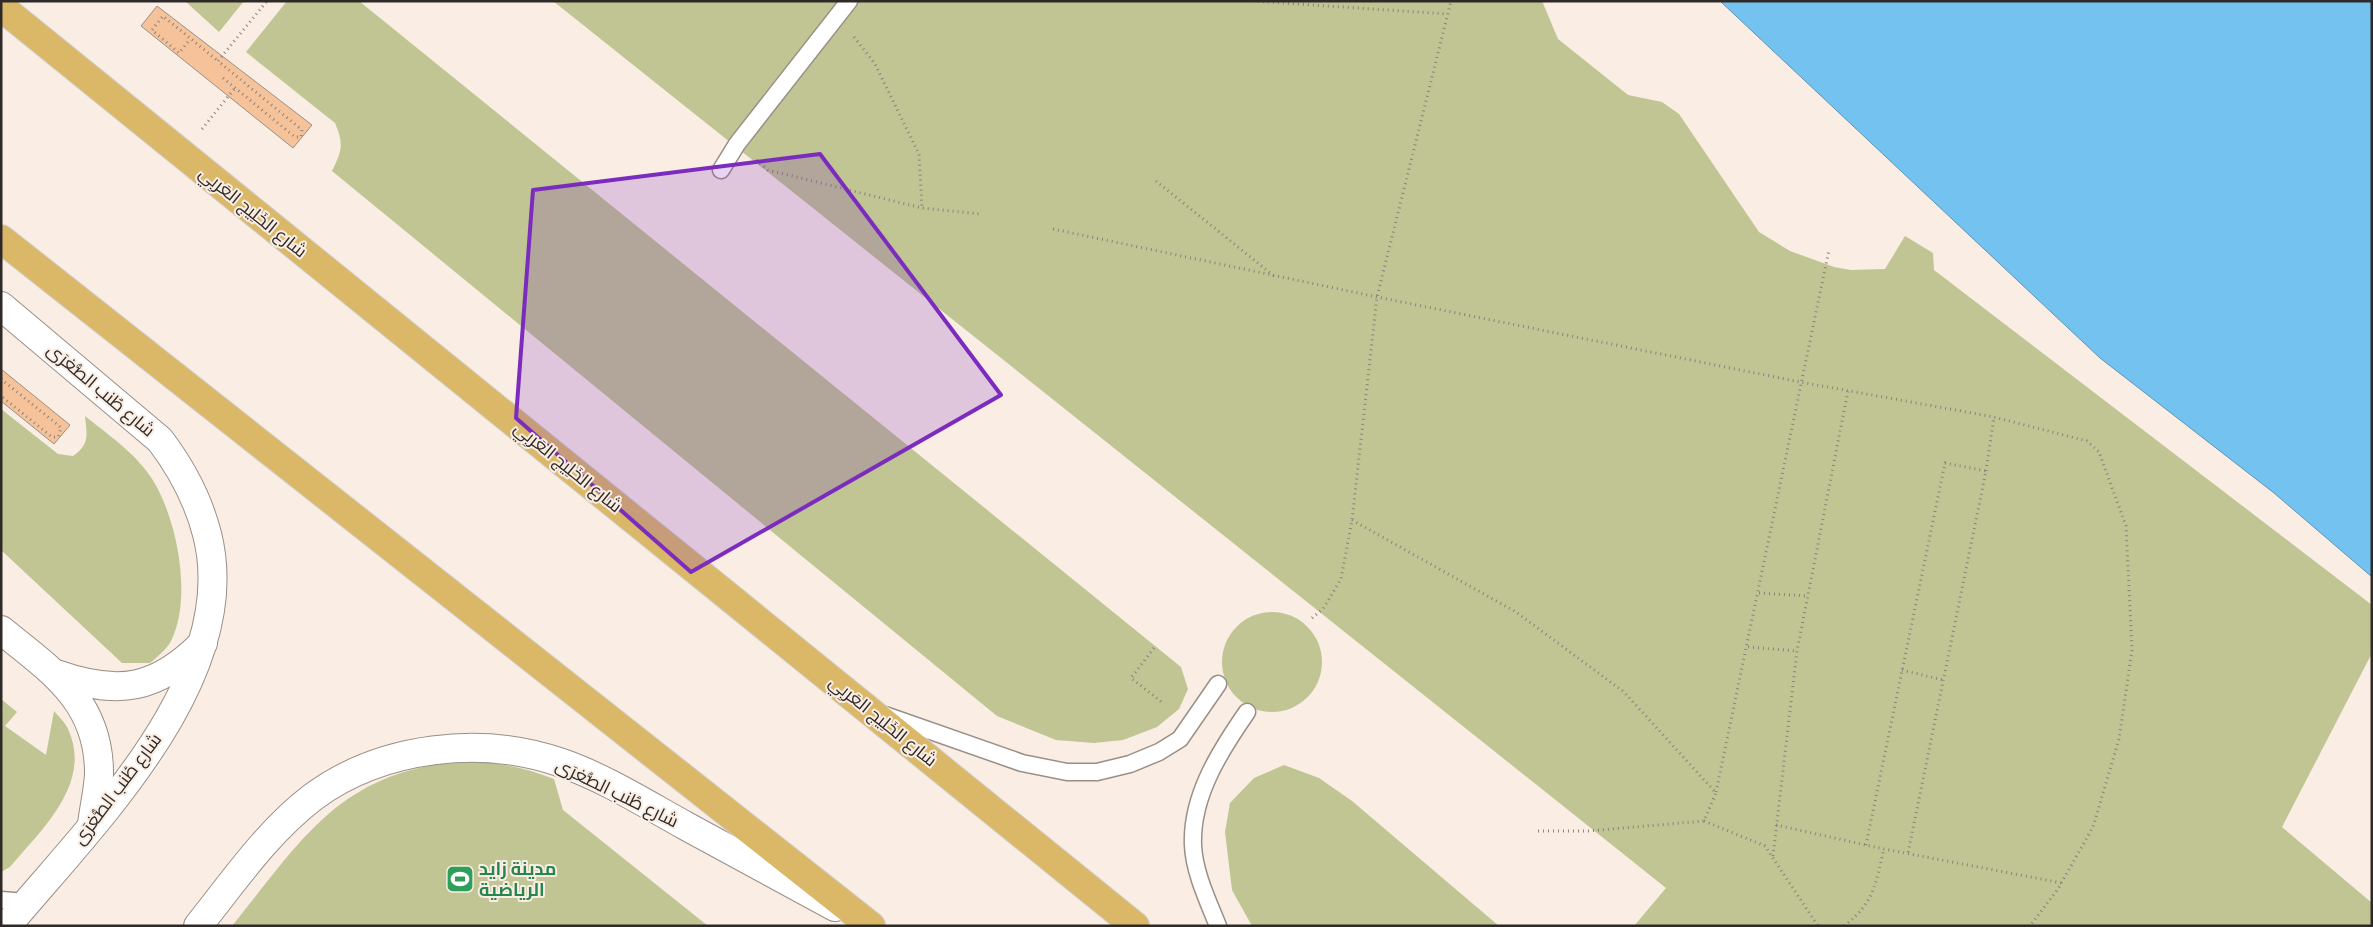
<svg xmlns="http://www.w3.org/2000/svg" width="2373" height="927" viewBox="0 0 2373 927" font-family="'PT Sans Narrow',Cairo,sans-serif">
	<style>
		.green { fill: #c0c593 }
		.water { fill: #74c2f0; stroke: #5f94b4 }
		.building { fill: #f6c299; stroke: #9a8f87 }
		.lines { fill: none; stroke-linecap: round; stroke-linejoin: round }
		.service-casing { stroke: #9a8f87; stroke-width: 19 }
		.minor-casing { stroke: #9a8f87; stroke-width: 30 }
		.tertiary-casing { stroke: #9a8f87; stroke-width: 30 }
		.trunk-casing { stroke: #d1d0cf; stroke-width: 30 }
		.path { stroke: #8b827d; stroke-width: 3; stroke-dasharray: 1 4; stroke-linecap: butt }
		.service { stroke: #fff; stroke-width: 16 }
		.minor { stroke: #fff; stroke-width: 28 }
		.tertiary { stroke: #fff; stroke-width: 28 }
		.trunk { stroke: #dab868; stroke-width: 28 }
		.marked { fill: #7b2cbf; fill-opacity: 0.2; stroke: #7b2cbf; stroke-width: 4; stroke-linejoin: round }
		.labels { text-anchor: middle; stroke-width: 4; stroke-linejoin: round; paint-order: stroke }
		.street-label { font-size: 18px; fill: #2f2a27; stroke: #f9ede4 }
		.leisure-label { font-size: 18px; font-weight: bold; fill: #27864d; stroke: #f9ede4; text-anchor: start }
	</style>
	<rect width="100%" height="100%" fill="#f9ede4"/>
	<path class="green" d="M185,1h59l-25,31z
		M287,1h72l822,666 7,22 -9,20 -22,18 -34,13 -29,3 -38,-3 -59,-24 -665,-545c10,-20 12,-27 3,-48l-89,-71z
		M553,1h989l16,38 70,56 34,7 17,12 80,118 31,19 44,16 17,3 34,-1 20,-33 28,17 1,17 438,335v48l-90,174 90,76v23h-738l32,-38z
		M1,409l57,45 15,2c17,-12 14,-21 12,-40 21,17 50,37 65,60 27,39 43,122 21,165 -4,8 -14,16 -21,22h-28l-121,-113z
		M1222 662a50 50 0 1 1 100 0a50 50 0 1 1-100 0Z
		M1,699l16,13 -12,14 41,29 8,-44c4,5 11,11 14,18 25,54 -26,100 -58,138l-9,5z
		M467,761c31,1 58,7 87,18l9,31 145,116h-476c73,-90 109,-156 235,-165z
		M1284,765l35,13 33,23 147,125h-247l-20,-36 -7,-58 5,-29 24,-25z"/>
	<path class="water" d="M1720,1h652v576l-98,-84 -174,-135z"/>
	<path class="building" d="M157,6l155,119 -19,23 -152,-122z
		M1,369l69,56 -16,19 -53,-43z"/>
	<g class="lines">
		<defs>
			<path id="service" d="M721,170l16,-26 112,-143
				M885,715l137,48 45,9h30l33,-8 29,-12 21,-13 38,-55
				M1,900l26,2
				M1218,926c-10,-25 -24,-54 -25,-81 -2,-49 27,-94 54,-133"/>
			<path id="minor" d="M1,630c51,41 99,72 98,145 -1,16 -5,33 -7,49
				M56,674c62,22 101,16 147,-31"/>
			<path id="tertiary" d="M1,306l159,134c22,29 38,59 47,94 37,143 -117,292 -200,392
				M198,926c36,-45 69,-94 115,-129 69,-51 169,-62 249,-34 43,15 84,41 124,63 50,27 99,54 149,81"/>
			<path id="trunk" d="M1,7l1134,919
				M1,239l870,687"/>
		</defs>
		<use href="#service" class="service-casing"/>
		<use href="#minor" class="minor-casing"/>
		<use href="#tertiary" class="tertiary-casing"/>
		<use href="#trunk" class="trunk-casing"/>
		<path class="path" d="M1253,1l194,13
			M854,37l21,27 44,90 3,54
			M188,42l-9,11 -27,-23 11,-14 55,45
			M223,78l72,59h6l1,-7 -84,-69 49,-60
			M202,129l33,-41
			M756,160l12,10 154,38 58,6
			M1156,181l118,95
			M1053,229l324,68 423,85 194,35 93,24 12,11 27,74 6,124 -13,89 -26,88 -35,62 -28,37
			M1,379l57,46 3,3 -3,9h-6l-51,-41
			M1986,471l8,-54
			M1352,520l164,92 108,80 92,101 -12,28 -116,10h-50
			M1759,593l49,3
			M1312,618l11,-9 18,-30 11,-59 25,-223 74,-296
			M1748,647l49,4
			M1154,648l-23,30 32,25
			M1902,670l41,10
			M1716,792l113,-542
			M1704,821l61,25 53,80
			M1776,825l108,24 178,34
			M1866,845l79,-382 41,8 -78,382
			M1773,856l24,-205 51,-260
			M1844,926c31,-24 31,-41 40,-77"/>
		<use href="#service" class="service"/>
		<use href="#minor" class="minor"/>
		<use href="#tertiary" class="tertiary"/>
		<use href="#trunk" class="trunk"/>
	</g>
	<path class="marked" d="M820,154l181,241 -310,177 -175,-154 17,-228z"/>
	<defs>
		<symbol id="stadium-square" viewBox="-11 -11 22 22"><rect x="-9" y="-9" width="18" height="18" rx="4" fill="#2e9e5b" stroke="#f9ede4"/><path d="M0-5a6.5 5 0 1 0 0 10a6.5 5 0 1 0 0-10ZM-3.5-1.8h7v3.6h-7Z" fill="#fff"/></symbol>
	</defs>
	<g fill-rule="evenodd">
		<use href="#stadium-square" x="444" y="863" width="32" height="32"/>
	</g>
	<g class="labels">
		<g class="street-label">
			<text transform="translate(253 212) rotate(39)" y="6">شارع الخَلِيج العَربِي</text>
			<text transform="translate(101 390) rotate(40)" y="6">شارع طُنب الصُّغرَى</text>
			<text transform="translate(568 467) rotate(39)" y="6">شارع الخَلِيج العَربِي</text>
			<text transform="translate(883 721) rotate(39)" y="6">شارع الخَلِيج العَربِي</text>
			<text transform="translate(117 789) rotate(-53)" y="6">شارع طُنب الصُّغرَى</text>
			<text transform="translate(617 793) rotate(26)" y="6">شارع طُنب الصُّغرَى</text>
		</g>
		<g class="leisure-label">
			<text x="479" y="875">مدينة زايد<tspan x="479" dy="21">الرياضية</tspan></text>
		</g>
	</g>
	<rect width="2373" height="927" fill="none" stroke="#2f2a27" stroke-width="5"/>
</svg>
